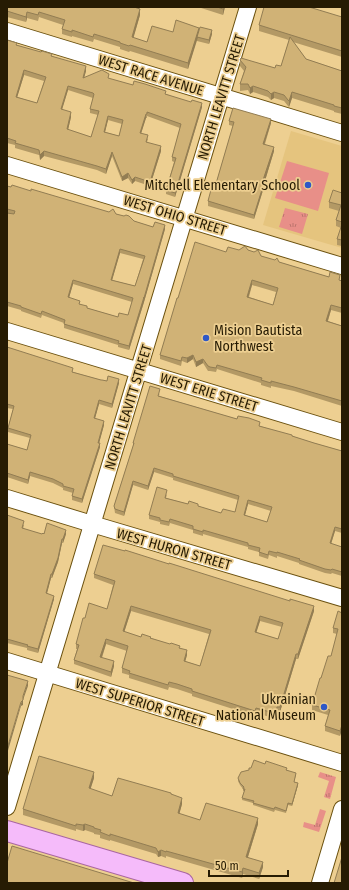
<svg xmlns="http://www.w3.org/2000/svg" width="349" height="890" viewBox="0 0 349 890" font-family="'Fira Sans Condensed',sans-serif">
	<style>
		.built { fill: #e5c47e }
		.grass { fill: url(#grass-tufts) }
		.garden { fill: #e88f88 }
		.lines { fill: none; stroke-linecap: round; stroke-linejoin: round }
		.minor-casing { stroke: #6b510f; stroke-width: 18 }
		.major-casing { stroke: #a966a1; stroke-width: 22 }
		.minor { stroke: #fff; stroke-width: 16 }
		.major { stroke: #f5bbfa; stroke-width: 20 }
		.wall { fill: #b39965; fill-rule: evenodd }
		.shaded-wall { fill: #927d53 }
		.building { fill: #d0b276; stroke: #927d53; fill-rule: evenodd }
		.poi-dot { fill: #2e58c7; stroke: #edcf91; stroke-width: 1.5 }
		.labels { text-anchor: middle; stroke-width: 3.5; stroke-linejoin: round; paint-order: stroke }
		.street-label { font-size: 14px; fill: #261b03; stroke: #edcf91 }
		.poi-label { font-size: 14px; fill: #261b03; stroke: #edcf91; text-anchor: end }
	</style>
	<defs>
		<pattern id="grass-tufts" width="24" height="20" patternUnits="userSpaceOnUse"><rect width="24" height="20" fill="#e88f88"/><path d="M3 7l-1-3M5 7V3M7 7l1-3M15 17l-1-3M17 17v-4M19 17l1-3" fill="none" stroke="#bc746d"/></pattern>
	</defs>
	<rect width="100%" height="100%" fill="#edcf91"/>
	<path class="built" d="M291,131l51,15v102l-79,-23z"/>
	<path class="grass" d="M285,208l23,6 -6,20 -23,-7z
		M320,772l16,5 -6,22 -6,-2 5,-16 -11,-4z
		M320,809l6,2 -7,21 -16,-5 1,-5 11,3z"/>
	<path class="garden" d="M287,161l42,12 -11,38 -43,-13z"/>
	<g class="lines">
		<defs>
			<path id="minor" d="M7,31l335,102
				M7,165l335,101
				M7,331l335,101
				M7,498l85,26 250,74
				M7,661l335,102
				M7,807l241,-800
				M320,883l22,-74"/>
			<path id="major" d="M7,831l176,52"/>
		</defs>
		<use href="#minor" class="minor-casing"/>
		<use href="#major" class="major-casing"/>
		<use href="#minor" class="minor"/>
		<use href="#major" class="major"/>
	</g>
	<path class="wall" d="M7,7l133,8 -7,23 14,4 26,-10h26l13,2 -3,10 -12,-3v-3l-9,31 -58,-18 -1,1 -9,-3v-2l-26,-8 -1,3 -21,-6v1l-10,-3v-5l1,-4 -24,-8 -1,4 -11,-3 -1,4 -19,-5z
		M198,7h27l-2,8z
		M342,17v40l-49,-15 13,17 36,12v43l-8,-2v-1l-42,-13 -3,9 -1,-1 -4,-5 -10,-3 -3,2 -3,-3 -15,-5 -3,2 -2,-4 -8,1v-7l4,-13 -4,-5v-6l35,8 6,-2 8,-26 -30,-9v-6z
		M7,40l10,5 35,11 34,15 -2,6 25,2 57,15 36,13 -27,90 -9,-3v-4l8,-28 -2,-1v-4l8,-29 -33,-12v2h-1l-5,15 7,6 -1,3 14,9 -11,35 -15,-5 -3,3 -4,-6 -6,3 -10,-25 -6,18 -9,-4 -53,-14 -4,4 -1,-5 -24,-7v-3l-8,-2zM24,75l20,6 -7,22 -20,-6zM68,90l25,8 -3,11v4l8,2 -7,22 -23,-7 3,-13 -9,-8zM108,120l14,4 -3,12 -14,-4z
		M229,121l42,2 -6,21 9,7 -10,33v3l-10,32 -46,-13v-5l7,-14 18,-61 -4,-1z
		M7,186l109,28 18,7 19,6 12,2 -21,73 -15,48 -11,-3v-2l-54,-17v-5l-22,-8 -1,3 -20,-7v-1l-14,-4v-93h1h-1zM120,253l23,6 -8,27 -23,-6zM73,284l59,18 -4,13 -10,2 -31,-9 -18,-10z
		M342,193v53l-5,-1v-6l4,-11 -5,-2v-6l3,-9 -10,-3v-6z
		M239,250h9l13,6 18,6 63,19v32l-11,-3 -3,11 14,5v80l-48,-15 -23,-5v2l-10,-3v-2l-44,-14 -1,3 -6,-1h-2l-5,-8 -7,4 -3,-8 -6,4 -5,-2 -1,5 -21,-7v-4l18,-57 48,-46zM252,285l24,7 -3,13 -24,-8z
		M7,347l66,25 28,8 18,3 -7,25 -13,-4 -4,14 9,7 -5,18 1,4 -18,56 -10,-3v-4l1,-3 -10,-3v-2l-10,-5 -23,-7 -2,8 -21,-7v-33l20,6 3,-12 -22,-6v-4l5,-19 -6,-1z
		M160,393l-1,3 101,30 54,17 28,8v82l-7,-2 -4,13 11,3v29l-10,-3 -1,1 -6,-1 -26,-9v-1l-22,-7v2l-8,-3 -1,4 -9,-3v-4l-11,-3v-2l-45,-13v2l-10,-3v-3l-23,-7 -1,3 -9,-2v-2l-11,-3v-4l18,-21 -1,4 22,6 10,2 23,7 14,-1 3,-12 -65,-20v-2l-19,-6 -6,18 -15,-5 -9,31 -9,-3 -1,-7 19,-60v-3zM248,504l23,7 -4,11 -22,-7z
		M7,515l17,10 -1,4 19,5h24l-3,9h-1l-4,19 -6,16h-1l-4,15 7,6 -16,54 -11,-3v-2l-20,-5z
		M94,574l220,37 -16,48h-2l-16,53h-3l-1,5 -6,-2v2l-14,-4 -1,3 -63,-20v-2l-15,-5 -8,-2 -1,3 -39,-12v-3l-7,-2v-5l5,-17 -21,-7 -4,14 12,8 -3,11 -37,-13v-4l3,-11h-1v-5l9,-26 22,-9 6,-24 -19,-7zM131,611l78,23 -9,32 -15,-5 2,-6 -7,-7 -29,-10 -10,-1 -17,-5zM260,621l22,6 -4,12 -22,-7z
		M342,613l-2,123 -15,-5v-5l3,-11 -16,-5v-5l9,-27 10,-22 6,-22 -4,-1v-5z
		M287,770l9,5 -2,7 4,3 -6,21 -4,-1 -2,8 -11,-3 -1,2 -21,-7v-2l-11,-3 2,-9h-1v-2l-3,-4 -2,-4 1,-5z
		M94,778l-4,11 22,7 59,-2 11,10 -3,10 21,6 58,4 -10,33 15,10 -4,12 -16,-5 -1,4 -76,-22v2l-5,-2 -3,1 -2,-3 -46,-14v1l-10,-3v-3l-6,-1v-1l-9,-3 -2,1 -7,-2v2l-53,-16v-6z"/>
	<path class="shaded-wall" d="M224,7h1l-2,8v-6z
		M140,9v6l-8,28v-6z
		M27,12v6l-1,4v-5z
		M199,28v6l-11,35v-6z
		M212,30v4l-3,10v-4z
		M86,66v5l-3,11v-4z
		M24,70v5l-8,26v-4z
		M68,86v4l-7,23v-4z
		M253,86v6l-3,2v-6z
		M274,92v6l-3,2v-6z
		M292,92v6l-3,9v-6z
		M202,103v4l-27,90v-4z
		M71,112v5l-4,17v-5z
		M146,114v4l-6,19v-4z
		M108,116v4l-4,16v-4z
		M271,119v4l-8,25v-4z
		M161,146v5l-11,35v-4z
		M274,147v4l-10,33v3l-10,32v-4l8,-32z
		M44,151v5l-4,4v-5z
		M112,152v4l-6,18v-5z
		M128,173v5l-6,3v-4z
		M135,177v4l-3,3v-4z
		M165,225v4l-21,73v-4z
		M120,249v4l-9,31v-4z
		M73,280v4l-5,17v-4z
		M252,280v5l-5,16v-4z
		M144,297v5l-15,48v-4z
		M331,305v5l-5,16v-5z
		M193,355v4l-6,4v-5z
		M203,359v4l-7,4v-5z
		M119,379v4l-7,25v-4z
		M99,400v4l-5,18v-4z
		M104,421v4l-6,22v-4z
		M100,443v4l-18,56v-4z
		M154,468v4l-6,18v-4z
		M30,472v4l-2,8v-4z
		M133,481v4l-9,31v-4z
		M248,500v4l-4,15v-4z
		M335,527v4l-5,16v-4z
		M66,530v4l-3,9v-4z
		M62,539v4l-4,19 -6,16v-4z
		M51,574v4l-5,19v-4z
		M54,596v3l-16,54v-4z
		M131,606v5l-8,25v-5z
		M314,606v5l-16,48v-5z
		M260,616v5l-5,16v-5z
		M106,639v5l-6,18v-5z
		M187,650v5l-3,11v-5z
		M296,654v5l-16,53v-5z
		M114,661v5l-3,11v-5z
		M28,681v5l-5,14v5l-2,1 -14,48v-5z
		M277,707v5l-1,5v-5z
		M342,725v5l-2,6v-5z
		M94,772v6l-5,16v-6z
		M298,783v2l-6,21v-2z
		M182,798v6l-4,15v-6z
		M258,818v6l-12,39v-6z
		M85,824v6l-2,1v-6z
		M161,850v6l-3,1v-5z
		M263,862v5l-4,12v-6z
		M243,868v6l-1,4v-6z"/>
	<path class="building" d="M7,7h127l6,2 -8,28 15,5 5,-16 21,6 3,-12 23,8 -11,35 -58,-18 -1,1 -9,-3v-1l-26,-8 -1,3 -21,-7v2l-10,-3 3,-9 -26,-8 -1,3 -11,-3 -1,5 -19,-6z
		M217,7h7l-1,2z
		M264,7h45l33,10v34l-83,-26z
		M200,27l12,3 -3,10 -12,-3z
		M290,37l16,22 36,12v37l-8,-2v-1l-42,-13 -3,9 -1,-1 -4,-5 -10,-3 -3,2 -3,-3 -15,-5 -3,2 -2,-4h-8l6,-17 -6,-7 1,-2 34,10 1,-3 5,1z
		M7,40l10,3 -1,2 25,7 1,-1 10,3 -1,2 35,10 -3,12 19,-8 7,4 -1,4 25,7 1,-4 11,3 21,7 -1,3 26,8 1,-2 10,3 -27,90 -9,-3 10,-32 -4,-1 9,-33 -34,-12v2h-1l-6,19 8,2 -2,7 15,4 -11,36 -15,-5 -3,3 -4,-7 -6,4 -10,-25 -6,17 -9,-3 -53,-15 -4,4 -1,-5 -24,-7 1,-2 -9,-3zM24,70l22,7 -9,26 -21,-6zM68,86l25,7 1,1 -4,15 9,2 -8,26 -24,-8 4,-17 -10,-3zM108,116l15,4 -4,16 -15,-4z
		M233,108l38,11 -8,25 11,3 -12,36h2l-10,32 -46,-14 4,-15 3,1 19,-65 -5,-1z
		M12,185l19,6v-2l78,23 4,-3 3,5 8,2 2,-1 3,1 5,5 19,6 2,-5 10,3 -21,73v-1l-15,49 -11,-3 1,-2 -55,-17 1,-4 -23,-9 -1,3 -20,-7v-1l-14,-4v-89l7,1 1,-3 -8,-2v-23l4,1zM120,249l25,7 -10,30 -24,-6zM73,280l60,18 -5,17 -9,-2 -1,4 -31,-9v-2l-8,-2 1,-3 -12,-4z
		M333,190l9,3v29l-6,-2 5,-15 -12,-3z
		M342,224v16l-5,-1z
		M195,242l31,10 2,-5 11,3 6,-4 3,4 6,2 4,-2 3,6 14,4 2,-2 2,4 50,15 1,-5 10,3 -1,5 3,1v27l-11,-3 -5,16 16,5v75l-48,-14 -23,-6v2l-10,-3 1,-2 -45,-13 -1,3 -6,-1 -2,-1 -5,-7 -7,3 -3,-7 -6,3 -5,-1 -1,4 -21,-6 17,-57h1zM252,280l26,8 -5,17 -26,-8z
		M7,347l66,21 -1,4 29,8h1l5,1 1,-5 11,3 -7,25 -13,-4 -5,18 10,3 -6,22h2l-18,56 -10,-3 2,-7 -11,-3v-2l-10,-5 -23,-7 -2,8 -21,-7v-29l20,6 4,-15 -23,-7 6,-22 -7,-2z
		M150,386l10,3 -2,7 79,23 1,-3 11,2 11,4 -1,4 33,9v1l22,7 28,8v78l-7,-2 -5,16 12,4v25l-10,-3 -1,1 -6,-1 -26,-9 1,-1 -23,-7v1l-8,-2 -1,4 -9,-3 1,-4 -12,-3v-2l-45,-13v2l-10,-3v-3l-23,-7 -1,3 -9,-2v-2l-11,-3 8,-28 10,3 -2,8 23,6 1,-3 9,3v2l23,7 2,-4 12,3 4,-16 -66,-20v-2l-19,-6 -6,18 -15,-5 -9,31 -9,-3 -1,-3 20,-63h-1zM248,500l24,7 -5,15 -23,-7z
		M7,515l17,6 -2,7 20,6 1,-1 1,1 3,-11 19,7 -3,9h-1l-4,19 -6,16h-1l-5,19 8,3 -16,53 -11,-3 1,-1 -21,-6z
		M103,545l22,6v-1l44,14v-1l121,38v-2l24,7 -16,48h-2l-16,53h-3l-1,5 -6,-1v1l-14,-4 -1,3 -63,-20v-2l-15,-5 -8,-2 -1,3 -39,-12 1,-2 -8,-3 6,-22 -22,-7 -6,18 14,4 -3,11 -37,-12 5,-15 -3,-1 7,-26h2l4,-15 18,6 8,-28 -21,-7zM131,606l80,24 -11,36 -16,-5 3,-11 -8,-2 1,-2 -9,-3 -1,1 -20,-6 1,-1 -9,-3 -1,3 -18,-6zM260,616l23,7 -5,16 -23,-7z
		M338,611l4,2v112l-2,6 -15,-5 5,-16 -18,-5 8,-27h1l7,-22h3l7,-27 -5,-1z
		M7,675l21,6 -5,15v4l-2,2 -14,47z
		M39,756l55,16 -5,16 23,8 6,-18 53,15v1l11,4 -4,15 22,7 6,-17 52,15 -12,39 17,5 -4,11 -16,-5 -1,4 -76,-21v1l-5,-2 -3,2 -2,-4 -46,-14v2l-10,-4 1,-2 -7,-2v-1l-9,-3 -2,1 -7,-1v2l-53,-17z
		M254,760l11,4 1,-3 21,7 -1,2 10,3 -2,9 4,1 -6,21 -4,-1 -2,8 -11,-4 -1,2 -21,-6 1,-2 -12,-3 3,-9h-2l1,-2 -4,-4 -2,-5 3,-6 8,-2v-2h2z
		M12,846l122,37h-127v-20z
		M342,857v26h-8z"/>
	<g class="poi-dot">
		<circle cx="308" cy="185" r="4"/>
		<circle cx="206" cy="338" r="4"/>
		<circle cx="324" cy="707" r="4"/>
	</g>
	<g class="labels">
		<g class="street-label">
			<text transform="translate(151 75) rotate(17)" y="5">WEST RACE AVENUE</text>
			<text transform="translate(221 97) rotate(-73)" y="5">NORTH LEAVITT STREET</text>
			<text transform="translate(175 215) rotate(17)" y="5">WEST OHIO STREET</text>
			<text transform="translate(209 392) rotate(17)" y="5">WEST ERIE STREET</text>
			<text transform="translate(128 407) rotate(-73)" y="5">NORTH LEAVITT STREET</text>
			<text transform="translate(174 549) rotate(16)" y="5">WEST HURON STREET</text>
			<text transform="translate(140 702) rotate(17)" y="5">WEST SUPERIOR STREET</text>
		</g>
		<g class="poi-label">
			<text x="300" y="190">Mitchell Elementary School</text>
			<text x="214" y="335" text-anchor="start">Mision Bautista<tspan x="214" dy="16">Northwest</tspan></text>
			<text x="316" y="704">Ukrainian<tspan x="316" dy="16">National Museum</tspan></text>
		</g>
	</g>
	<rect width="349" height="890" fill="none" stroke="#261b03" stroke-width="16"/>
	<path d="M209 870v6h79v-6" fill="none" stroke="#261b03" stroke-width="2"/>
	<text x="215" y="870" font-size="12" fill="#261b03" stroke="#edcf91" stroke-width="3" paint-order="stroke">50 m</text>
</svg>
